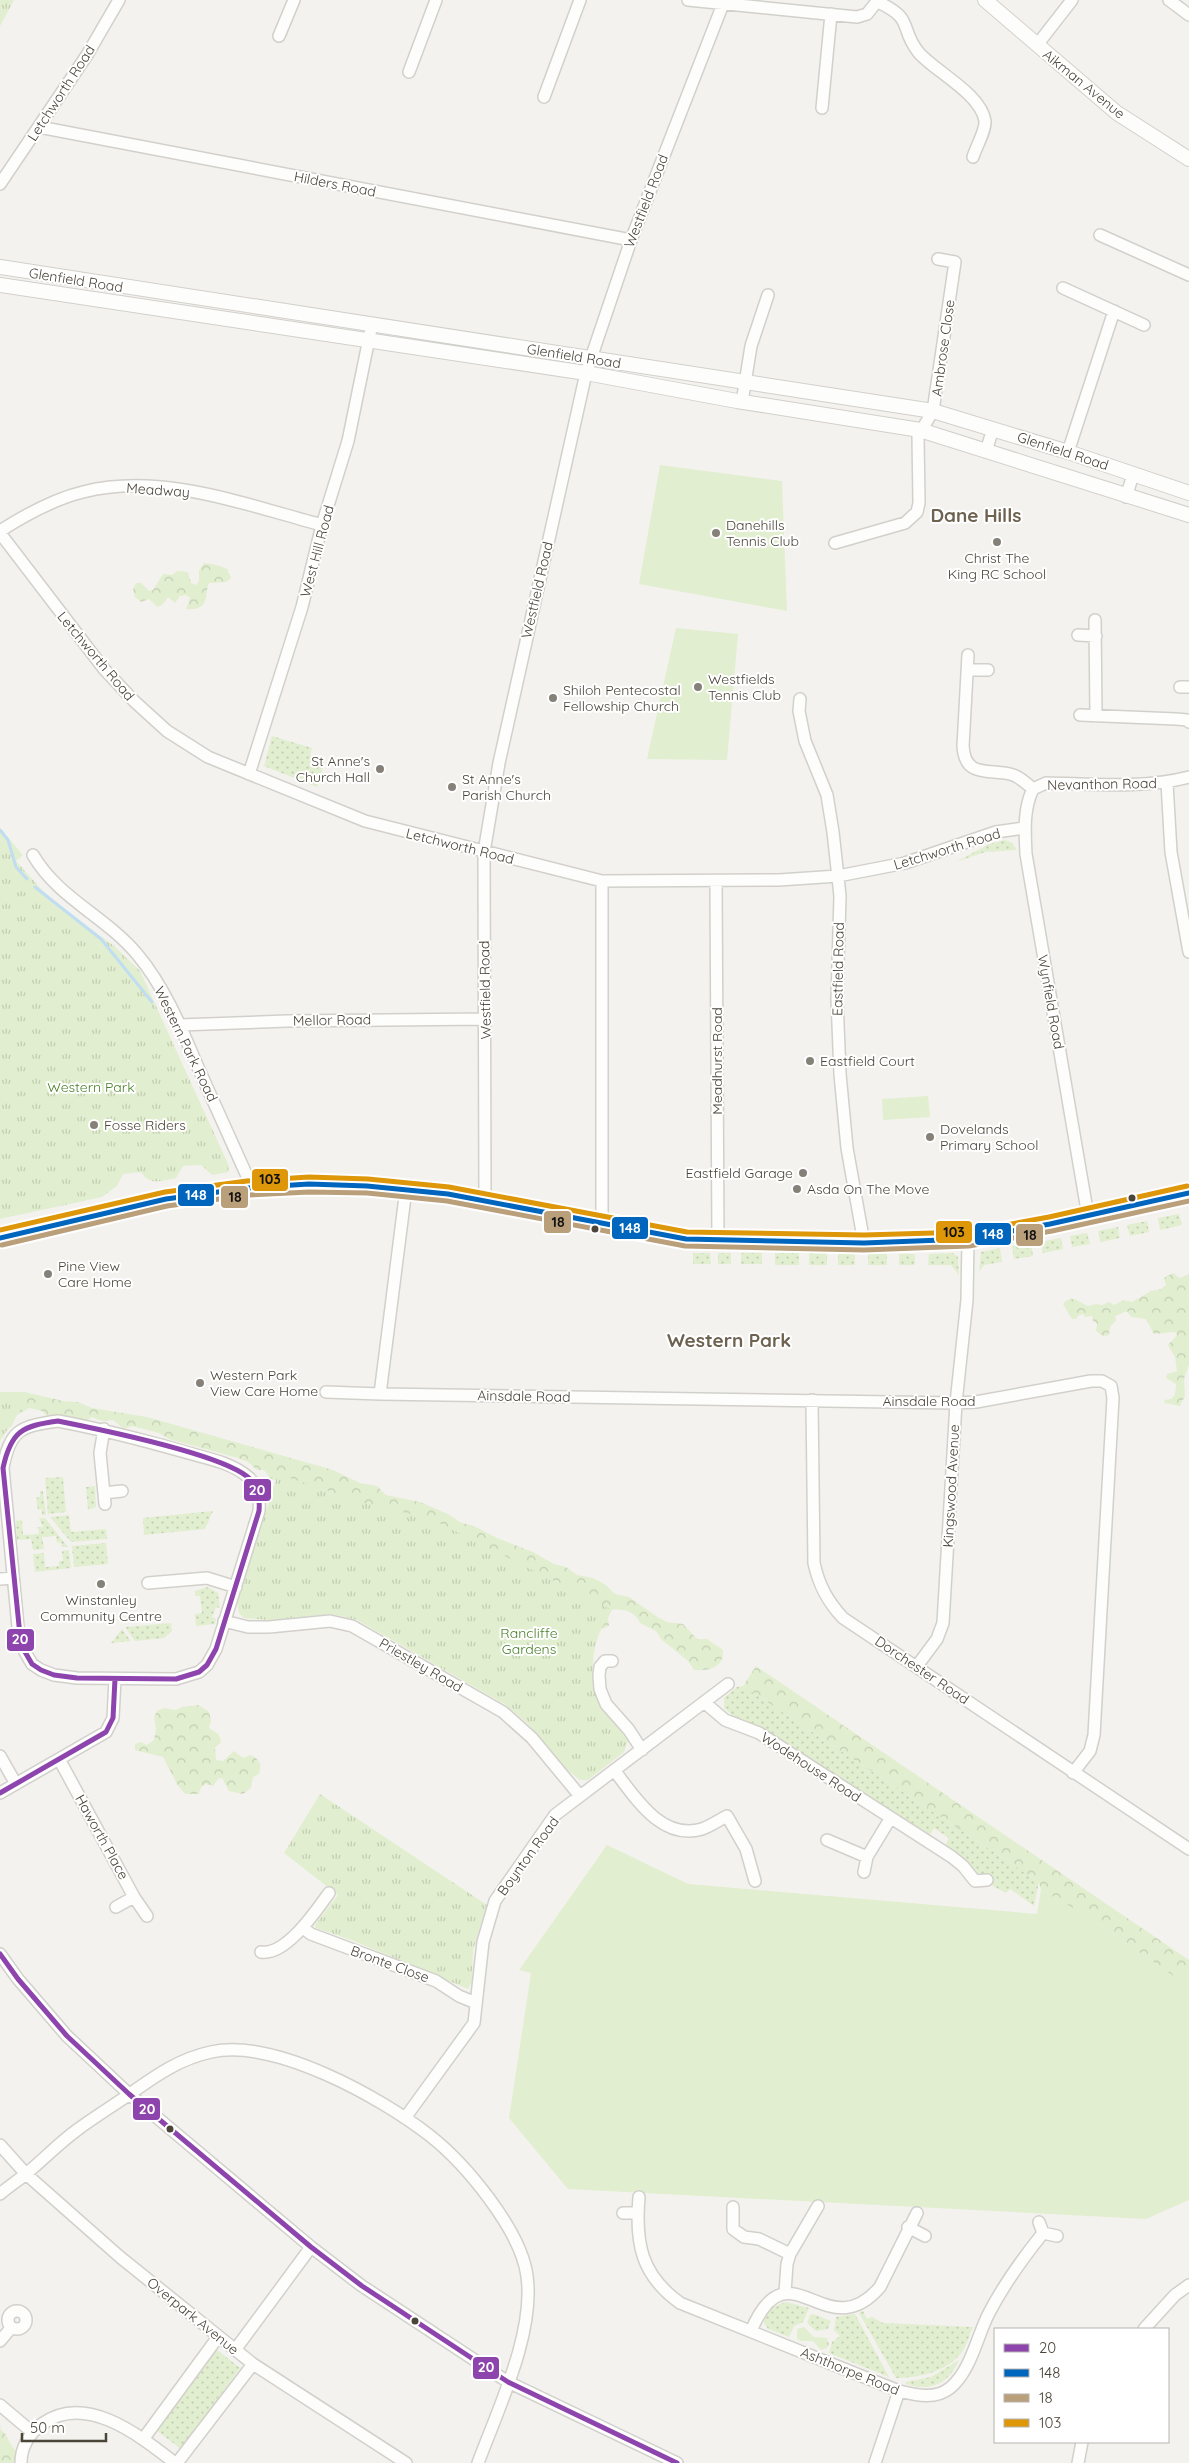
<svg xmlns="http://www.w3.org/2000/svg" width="1189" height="2463" viewBox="0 0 1189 2463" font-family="Quicksand,sans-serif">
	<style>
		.grass { fill: url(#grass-dots) }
		.forest { fill: url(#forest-crowns) }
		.park { fill: url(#park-tufts) }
		.garden { fill: #e1eecf }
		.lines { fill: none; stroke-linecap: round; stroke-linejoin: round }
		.stream { stroke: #c0ddf1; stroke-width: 3 }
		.minor-casing { stroke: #d2d0cb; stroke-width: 14 }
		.tertiary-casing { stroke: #d2d0cb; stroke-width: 16 }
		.primary-casing { stroke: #d6cebb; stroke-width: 20 }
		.minor { stroke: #fdfdfc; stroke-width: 11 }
		.tertiary { stroke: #fdfdfc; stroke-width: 14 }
		.primary { stroke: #f2efe6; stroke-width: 18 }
		.bus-1-casing { stroke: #fff; stroke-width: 9 }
		.bus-2-casing { stroke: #fff; stroke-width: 9 }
		.bus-3-casing { stroke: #fff; stroke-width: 9 }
		.bus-4-casing { stroke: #fff; stroke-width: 9 }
		.bus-1 { stroke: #8e44ad; stroke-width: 5 }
		.bus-2 { stroke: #0065bd; stroke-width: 5 }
		.bus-3 { stroke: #ba9f7b; stroke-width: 5 }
		.bus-4 { stroke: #dd9709; stroke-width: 5 }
		.poi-dot { fill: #868178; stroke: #fff; stroke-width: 2 }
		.bus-dot { fill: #4b4439; stroke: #fff; stroke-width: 2 }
		.labels { text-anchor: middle; stroke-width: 4; stroke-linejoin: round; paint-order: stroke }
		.street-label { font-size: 14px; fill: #4b4439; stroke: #fff }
		.poi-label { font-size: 14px; fill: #4b4439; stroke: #fff; text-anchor: start }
		.park-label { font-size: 14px; fill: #4a7f2a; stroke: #fff }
		.district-label { font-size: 19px; font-weight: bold; fill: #6e6250; stroke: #fff }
		.line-badge { stroke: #fff; stroke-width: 2 }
		.badge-label { font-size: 14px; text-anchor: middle; font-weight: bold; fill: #fff }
		.pale-badge-label { font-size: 14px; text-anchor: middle; font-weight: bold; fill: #111 }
	</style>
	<defs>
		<pattern id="grass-dots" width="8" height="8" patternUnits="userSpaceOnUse" patternTransform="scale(1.25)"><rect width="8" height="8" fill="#e1eecf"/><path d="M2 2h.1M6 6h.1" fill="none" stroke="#c3cdb2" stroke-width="1.8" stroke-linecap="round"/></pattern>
		<pattern id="forest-crowns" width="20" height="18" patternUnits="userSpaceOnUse" patternTransform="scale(1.25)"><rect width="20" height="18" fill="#e1eecf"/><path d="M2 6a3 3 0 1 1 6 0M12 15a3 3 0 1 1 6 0" fill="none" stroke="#c3cdb2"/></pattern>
		<pattern id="park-tufts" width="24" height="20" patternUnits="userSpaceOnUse" patternTransform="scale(1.25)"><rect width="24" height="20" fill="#e1eecf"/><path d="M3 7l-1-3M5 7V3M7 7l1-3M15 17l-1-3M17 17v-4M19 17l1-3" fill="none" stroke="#c3cdb2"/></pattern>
	</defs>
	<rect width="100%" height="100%" fill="#f4f2ee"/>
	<path class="grass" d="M272,736l40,12 -2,8 15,4 -8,27 -53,-21z
		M1005,840l7,3 5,7 -32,2 -29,10 33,-18z
		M1179,1214l3,11 -22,5 -2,-12z
		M1147,1221l2,11 -19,4 -3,-11z
		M1118,1227l2,11 -20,4 -2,-11z
		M1087,1233l3,11 -18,3 -2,-11z
		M1061,1238l2,11 -20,4 -3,-11z
		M1031,1243l2,13 -19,3 -2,-13z
		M1000,1248l2,14 -18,3 -5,7 2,-20z
		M693,1253h17l1,11h-18z
		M718,1253h13v11h-13z
		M741,1253h21v11h-21z
		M775,1253h24v12h-24z
		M809,1253h18v12h-18z
		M838,1253h17v12h-17z
		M868,1253h19v12h-19z
		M953,1253l5,4 1,18 -8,-10h-23l1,-11z
		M899,1254h16v11h-16z
		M63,1477l3,35 -18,2 -3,-36z
		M95,1486l1,21 -8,3 -2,-23z
		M40,1491h3l3,24h-4v-6l-4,1 -2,-12 4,-1z
		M213,1511l-8,18 -61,6 -1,-17z
		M69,1515l2,17 35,-3 1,10 -36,3 -21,-25z
		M39,1518h6l23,29h-6l-1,-5 -4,1 -1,-7 -14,1 2,12 -11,1 -2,-11 -14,1 -1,-19 6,-1 1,15 16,-1 -1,-7h5z
		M106,1543l2,21 -34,3 -2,-21z
		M69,1550l2,18 -36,4 -2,-18 11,-1 1,14 14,-1v-5h4l-1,-10z
		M207,1587l11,6 2,15 -4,-1 -4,10 4,2 -1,5 -19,2 -1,-12 7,-1 -2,-17h-5v-5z
		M171,1623l1,8 -8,7 -29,3 -10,-14z
		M122,1629l9,12 -20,2z
		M743,1686l296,196 -5,24 -24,-17 -4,4 -15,-8v-9l-14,-3 -11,-12 -22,-14 5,-9 -15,-10 -5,8 -164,-107 -35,-12 1,-3 -7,-6v-10l13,-11z
		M786,2302l23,6 -6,14 -9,4 -5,11 -21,-8 -4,-6c-1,-12 11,-18 22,-21z
		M863,2311l4,8 5,-2 11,6 90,4c-4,8 -6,19 -12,26 -14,19 -43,25 -65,25l-37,-65z
		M813,2314l18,7 -3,8 -12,2 -9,-8 3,-8z
		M855,2314l34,63 -60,-24 3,-11 8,-6 -6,-6 2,-13z
		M216,2349l24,19 -59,81 -25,-19z
		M959,2360c-10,24 -29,32 -53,24l-1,-2 26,-5z"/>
	<path class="forest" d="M204,563c8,1 15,2 23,6l4,9 -5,4 -17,1c-5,12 2,28 -23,26l4,-11 -4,-3 -6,1 -5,7 -7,-6 -6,8 -5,2 -8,-8 -8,3 -6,-5 -2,-8 3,-6h5l8,8 4,-1 10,-16 9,1 5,-4 11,1 3,11 5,2 3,-4v-11z
		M1173,1273l7,5 9,-4v90l-5,15 1,17 -5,10 -15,-3 -1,-3 7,-1 4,-4 1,-11 -10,-6 1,-4 10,-3 -2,-14 -7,-12 9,-10 -2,-3 -21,2 -8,-15 -15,-2 -4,-6 -12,5 1,4 -6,7 -1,8 -6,1 -7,-5 1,-8 -4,-2 -1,-5 -7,1 -2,-3 -5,2 -2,3h-4l-9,-15c10,-11 14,-2 25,2l8,-2 6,1 7,-3 5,3 10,-5 8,2 19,-11 10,-2 5,-4 -2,-7z
		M0,1392h25l38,9 15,1 14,6 55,9 186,53 27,13 17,3 9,9 34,7 28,12 12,8 16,5 21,11 36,14 21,12 12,3 11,8 16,3 13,7 9,9 14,3 30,21 8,4 16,2 14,15h10l16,11c1,18 -14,21 -29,20l-6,-9 -27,-22 -5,-8 -16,-8c-4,-11 -17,-15 -29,-13l-3,8 1,8 -10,4 -329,-125v-4l5,-7 1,-14 -5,-1 -7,-9h-7l-9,-8 -10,-4 -69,-19 -10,-6 -27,-7 -8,3 -11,-9 -11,1 -10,-4 -9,6 -35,-6 -6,-6 -13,-3 -12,7 -6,12 -7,4 -4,-15z
		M756,1666l433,294v27l-99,-69 -49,-28 -2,-8 -296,-196z
		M199,1705l10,7 2,9 -2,7c7,5 10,4 12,14l-6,6 1,12 7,1 11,-10 9,7 7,-3c10,4 12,9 9,19l-6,3 -2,11 -8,6 -14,-3 -7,-13 -4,1 -5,7 -7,-2 -5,3 -2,7h-14l-8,-10 -14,-27 -28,-7v-6l6,-2 6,3 7,-5 2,-11 -2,-12 3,-6 7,-3 12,2 6,-3z
		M0,2424l1,6c7,5 6,9 11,16 4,7 9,8 10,17h-22z"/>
	<path class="park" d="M0,0h14l-14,26z
		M0,828l23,27 -7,6 27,30 21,19 49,35 27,26 89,195 -1,6 -16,3 -11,-10 -18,1 -7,12c-15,3 -26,8 -35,-6l-18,2 -6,12 -15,11 -102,22z
		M0,1397l26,4 -26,40z
		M278,1474l92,31 59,13 183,92c-4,8 -11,18 -14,27 -15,40 8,74 30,104l-4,11 -36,28h-8l-13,-10 -39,-46 -22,-19 -149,-85 -25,-6 -63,6 -25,-2 -5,-5 -2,-11z
		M320,1794l167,111 -14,45 -1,32 -4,7 -114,-48 -38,-13 -1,-3 23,-30 -54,-42z
		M804,2327l10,10 13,1 2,6 -2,4 -6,2 -8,-9h-12l-4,-2v-10z"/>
	<path class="garden" d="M660,465l122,16 5,130 -148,-27z
		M676,628l62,6 -11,126 -80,-1z
		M928,1096l2,21 -47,3 -1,-21z
		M607,1845l81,39 349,30 4,-24 49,28 99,69v213l-43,19 -578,-30 -59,-71 22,-145 -12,-3z"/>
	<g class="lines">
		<path class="stream" d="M0,830l8,10 8,27 11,12
			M35,887l66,52 51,63"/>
		<defs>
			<path id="minor" d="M688,0l169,17 10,-3 11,-14
				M1169,0l20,15
				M878,2c38,18 20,25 41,51 17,19 62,41 66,68 1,9 -9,26 -12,36
				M279,36l15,-36
				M1037,45l35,-45
				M409,72l27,-72
				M544,97l36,-97
				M822,108l9,-94
				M39,127l592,113
				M0,184l87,-129 32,-55
				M1100,235l89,40
				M1063,288l81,37
				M742,402l9,-56 17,-51
				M986,451l7,-22
				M1068,452l46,-141
				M1126,497l7,-22
				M0,531c25,-16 54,-32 83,-39 79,-20 163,13 239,33
				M0,533l104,136 30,32 33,30 41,26 157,64 237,60 177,-1 59,-4 67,-13 91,-31 28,-4
				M835,543l70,-20 12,-11 2,-9 -1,-67 15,-25 22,-149 -17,-3
				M1095,620l1,96
				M1078,635l18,1
				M968,655l-5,91c2,32 25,23 47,28 9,2 16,9 23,15l13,-6c48,1 96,6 143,-6
				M968,670h20
				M1180,687h9
				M800,699l-1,12 6,30 22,54 6,37 7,64 -3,103 3,75 7,74 17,95
				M1080,715l96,4 11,1 2,2
				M249,774l53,-167 20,-82 26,-84 24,-117
				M1167,783l4,69 18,100
				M1033,789c-10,20 -8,44 -7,65l62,362
				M33,855c25,43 73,62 104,99 27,32 44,73 60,111 17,37 33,74 50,111l1,12
				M602,881v344
				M716,881l2,360
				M180,1025l107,-4 198,-2
				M406,1189l-26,205 576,9 20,-1 115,-21h11l9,5 2,12 -19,337 -4,16 -17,22
				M485,1201l-1,-349 15,-89 87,-390 45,-133 92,-236
				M326,1392l54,2
				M812,1400l2,163c5,23 14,39 29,55l346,231
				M58,1421c43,8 85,19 127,31 20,6 46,10 63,25 11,9 12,21 11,34l-43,138 -9,16 -8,7 -23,7 -99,-1 -23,-3 -13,-5 -9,-6 -11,-19 -3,-18 -15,-159c7,-39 18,-42 55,-47z
				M104,1429l-4,24 5,51
				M104,1493l18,-2
				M0,1579l13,-1
				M148,1583l59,-5 29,9
				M224,1621l24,6h21l61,-6 22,5 151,86 29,26 48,58
				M612,1661h-7l-5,6 -1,8 1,14 6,15 23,26 13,20
				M917,1666l20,-27 6,-16 13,-220 11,-103 1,-61
				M705,1703l20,17 34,13 193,124 11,9 12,15 12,-1
				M0,1756l16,28
				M59,1759l75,138 -18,10
				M614,1770c21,27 47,71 88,59 9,-3 17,-9 25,-13l19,33 9,32
				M0,1793l106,-61 7,-14 2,-39
				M827,1840l40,17 23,-38
				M864,1872l3,-15
				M134,1897l13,19
				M303,1928l8,6 125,47 23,15 17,7
				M261,1952c25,4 55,-41 68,-59
				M0,1954l18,25 49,57 62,58 182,153 51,39 146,96 169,81
				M405,2118l69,-95 9,-81 12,-41 60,-86 173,-131
				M0,2145l26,29 94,83 133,107 153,99
				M0,2194c9,-8 19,-14 27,-21 17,-14 32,-30 50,-43 16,-12 34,-23 50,-34 27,-19 51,-37 84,-44 63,-14 169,45 218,83 36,28 92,95 98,141 8,57 -29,133 -49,187
				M639,2197c-4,46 2,78 41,106l219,88c17,4 36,9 51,-3 21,-17 27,-52 39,-75 15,-29 34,-55 54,-80
				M733,2207v22l11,8 15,2 31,15
				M623,2213h14
				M1039,2222l4,11 14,3
				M908,2227l17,9
				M785,2292l2,-28 3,-10 28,-48
				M8 2320a9 9 0 1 1 18 0a9 9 0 1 1-18 0Z
				M1144,2329l31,-34 14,-10
				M751,2331c38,-90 75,19 129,-44l37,-74
				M0,2341l11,-13
				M235,2350l76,-103
				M0,2405l32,27
				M144,2438l74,-101
				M21,2463c0,-16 8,-29 21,-39 44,-32 98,12 133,39
				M177,2463l76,-99
				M875,2463l24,-72
				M1078,2463l4,-21"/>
			<path id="tertiary" d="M985,0l132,113 72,46
				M0,267l933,144 135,41 121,41
				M0,285l586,88 151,28 183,29 269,85"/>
			<path id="primary" d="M0,1238l166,-39 82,-11 61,-4 58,2 81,8 238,45 178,4 104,-4 82,-15 139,-31"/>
		</defs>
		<use href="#minor" class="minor-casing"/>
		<use href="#tertiary" class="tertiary-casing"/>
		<use href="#primary" class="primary-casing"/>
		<use href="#minor" class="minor"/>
		<use href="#tertiary" class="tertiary"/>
		<use href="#primary" class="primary"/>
		<defs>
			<path id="bus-1" d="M58,1421c40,8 167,33 192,58 9,9 10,20 9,32l-43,138 -9,16 -8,7 -23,7 -99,-1 -23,-3 -13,-5 -9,-6 -11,-19 -18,-177c8,-37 19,-42 55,-47z
				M0,1793l106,-61 7,-14 2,-39
				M0,1954l18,25 49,57 62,58 182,153 51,39 146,96 169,81"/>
			<path id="bus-2" d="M0,1238l166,-39 82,-11 61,-4 58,2 81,8 238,45 178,4 104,-4 82,-15 139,-31"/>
			<path id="bus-3" d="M2,1245l165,-39 82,-11 60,-3 58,1 80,8 238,45 179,4 105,-4 83,-15 137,-30"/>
			<path id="bus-4" d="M0,1230l165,-38 82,-11 62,-4 59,2 81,8 238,45 177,3 103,-3 82,-15 138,-31"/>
		</defs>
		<use href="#bus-1" class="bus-1-casing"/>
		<use href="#bus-2" class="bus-2-casing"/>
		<use href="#bus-3" class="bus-3-casing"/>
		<use href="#bus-4" class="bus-4-casing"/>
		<use href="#bus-1" class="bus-1"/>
		<use href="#bus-2" class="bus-2"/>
		<use href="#bus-3" class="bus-3"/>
		<use href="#bus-4" class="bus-4"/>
	</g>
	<g class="poi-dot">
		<circle cx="716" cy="533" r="5"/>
		<circle cx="997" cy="542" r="5"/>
		<circle cx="698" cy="687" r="5"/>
		<circle cx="553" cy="698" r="5"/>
		<circle cx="380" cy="769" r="5"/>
		<circle cx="452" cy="787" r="5"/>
		<circle cx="810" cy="1061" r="5"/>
		<circle cx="94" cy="1125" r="5"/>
		<circle cx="930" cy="1137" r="5"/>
		<circle cx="803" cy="1173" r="5"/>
		<circle cx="797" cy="1189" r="5"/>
		<circle cx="48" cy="1274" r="5"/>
		<circle cx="200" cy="1383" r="5"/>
		<circle cx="101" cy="1584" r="5"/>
	</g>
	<g class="bus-dot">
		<circle cx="1132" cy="1198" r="4.5"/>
		<circle cx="595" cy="1229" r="4.5"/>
		<circle cx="170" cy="2129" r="4.5"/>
		<circle cx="415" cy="2321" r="4.5"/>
	</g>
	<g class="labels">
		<g class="street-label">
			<text transform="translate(1084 84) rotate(39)" y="5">Aikman Avenue</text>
			<text transform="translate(61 93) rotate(-57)" y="5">Letchworth Road</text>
			<text transform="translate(335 184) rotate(11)" y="5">Hilders Road</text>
			<text transform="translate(646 201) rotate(-69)" y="5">Westfield Road</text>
			<text transform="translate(76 280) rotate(9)" y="5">Glenfield Road</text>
			<text transform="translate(943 348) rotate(-82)" y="5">Ambrose Close</text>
			<text transform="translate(574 356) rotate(9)" y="5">Glenfield Road</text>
			<text transform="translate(1063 451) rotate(18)" y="5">Glenfield Road</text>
			<text transform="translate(158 490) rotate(4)" y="5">Meadway</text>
			<text transform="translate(317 551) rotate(-75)" y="5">West Hill Road</text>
			<text transform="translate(537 590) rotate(-77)" y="5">Westfield Road</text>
			<text transform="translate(96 656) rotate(50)" y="5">Letchworth Road</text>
			<text transform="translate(1102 784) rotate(-1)" y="5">Nevanthon Road</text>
			<text transform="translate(460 846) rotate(14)" y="5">Letchworth Road</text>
			<text transform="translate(947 849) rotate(-17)" y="5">Letchworth Road</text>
			<text transform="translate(838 969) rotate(-89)" y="5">Eastfield Road</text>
			<text transform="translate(485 990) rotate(-91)" y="5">Westfield Road</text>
			<text transform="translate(1051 1002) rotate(80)" y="5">Wynfield Road</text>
			<text transform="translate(332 1020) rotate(-1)" y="5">Mellor Road</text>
			<text transform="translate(186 1044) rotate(64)" y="5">Western Park Road</text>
			<text transform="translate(717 1061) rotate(-90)" y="5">Meadhurst Road</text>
			<text transform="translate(524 1396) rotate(1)" y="5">Ainsdale Road</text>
			<text x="929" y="1406">Ainsdale Road</text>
			<text transform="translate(951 1486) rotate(-87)" y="5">Kingswood Avenue</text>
			<text transform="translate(421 1665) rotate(30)" y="5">Priestley Road</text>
			<text transform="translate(922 1670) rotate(34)" y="5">Dorchester Road</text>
			<text transform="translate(811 1767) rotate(33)" y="5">Wodehouse Road</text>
			<text transform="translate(102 1837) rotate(61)" y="5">Haworth Place</text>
			<text transform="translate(528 1856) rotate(-54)" y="5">Boynton Road</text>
			<text transform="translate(390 1964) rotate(20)" y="5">Bronte Close</text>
			<text transform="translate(193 2316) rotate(39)" y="5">Overpark Avenue</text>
			<text transform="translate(850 2371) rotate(22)" y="5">Ashthorpe Road</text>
		</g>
		<g class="poi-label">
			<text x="726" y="530">Danehills<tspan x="726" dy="16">Tennis Club</tspan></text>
			<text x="997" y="563" text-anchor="middle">Christ The<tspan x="997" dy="16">King RC School</tspan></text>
			<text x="708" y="684">Westfields<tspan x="708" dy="16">Tennis Club</tspan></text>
			<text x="563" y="695">Shiloh Pentecostal<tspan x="563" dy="16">Fellowship Church</tspan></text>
			<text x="370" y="766" text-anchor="end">St Anne's<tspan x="370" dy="16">Church Hall</tspan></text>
			<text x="462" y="784">St Anne's<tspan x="462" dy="16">Parish Church</tspan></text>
			<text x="820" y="1066">Eastfield Court</text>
			<text x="104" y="1130">Fosse Riders</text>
			<text x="940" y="1134">Dovelands<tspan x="940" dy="16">Primary School</tspan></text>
			<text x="793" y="1178" text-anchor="end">Eastfield Garage</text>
			<text x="807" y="1194">Asda On The Move</text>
			<text x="58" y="1271">Pine View<tspan x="58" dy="16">Care Home</tspan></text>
			<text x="210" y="1380">Western Park<tspan x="210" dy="16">View Care Home</tspan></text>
			<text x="101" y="1605" text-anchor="middle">Winstanley<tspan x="101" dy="16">Community Centre</tspan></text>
		</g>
		<g class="park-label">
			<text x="91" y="1092">Western Park</text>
			<text x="529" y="1638">Rancliffe<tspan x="529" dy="16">Gardens</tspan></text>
		</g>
		<g class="district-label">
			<text x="976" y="522">Dane Hills</text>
			<text x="729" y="1347">Western Park</text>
		</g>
	</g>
	<g class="line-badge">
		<rect x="251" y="1168" width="38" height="24" rx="5" fill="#dd9709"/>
		<rect x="177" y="1183" width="38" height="24" rx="5" fill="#0065bd"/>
		<rect x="220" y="1185" width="29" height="24" rx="5" fill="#ba9f7b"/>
		<rect x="543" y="1210" width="29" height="24" rx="5" fill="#ba9f7b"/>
		<rect x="611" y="1216" width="38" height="24" rx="5" fill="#0065bd"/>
		<rect x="935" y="1220" width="38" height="24" rx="5" fill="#dd9709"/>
		<rect x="974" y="1222" width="38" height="24" rx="5" fill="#0065bd"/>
		<rect x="1015" y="1223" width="29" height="24" rx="5" fill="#ba9f7b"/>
		<rect x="243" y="1478" width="29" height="24" rx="5" fill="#8e44ad"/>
		<rect x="6" y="1628" width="29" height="24" rx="5" fill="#8e44ad"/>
		<rect x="132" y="2097" width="29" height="24" rx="5" fill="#8e44ad"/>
		<rect x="472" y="2356" width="28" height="24" rx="5" fill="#8e44ad"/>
	</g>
	<g class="badge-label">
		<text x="196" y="1200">148</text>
		<text x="630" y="1233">148</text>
		<text x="993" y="1239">148</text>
		<text x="257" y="1495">20</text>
		<text x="20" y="1644">20</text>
		<text x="147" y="2114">20</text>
		<text x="486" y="2372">20</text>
	</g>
	<g class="pale-badge-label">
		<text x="270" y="1184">103</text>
		<text x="235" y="1202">18</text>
		<text x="558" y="1227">18</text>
		<text x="954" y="1237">103</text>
		<text x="1030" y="1240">18</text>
	</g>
	<rect x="994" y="2328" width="175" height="115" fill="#ffffff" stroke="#b7b4b0"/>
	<rect x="1004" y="2344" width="25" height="8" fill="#8e44ad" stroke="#b7b4b0"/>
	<text x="1039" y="2353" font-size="15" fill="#4b4439">20</text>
	<rect x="1004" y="2369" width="25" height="8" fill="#0065bd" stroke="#b7b4b0"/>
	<text x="1039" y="2378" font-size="15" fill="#4b4439">148</text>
	<rect x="1004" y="2394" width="25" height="8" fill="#ba9f7b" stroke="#b7b4b0"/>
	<text x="1039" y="2403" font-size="15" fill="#4b4439">18</text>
	<rect x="1004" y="2419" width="25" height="8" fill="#dd9709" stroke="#b7b4b0"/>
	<text x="1039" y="2428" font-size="15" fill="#4b4439">103</text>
	<path d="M22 2433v8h84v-8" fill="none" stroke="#4b4439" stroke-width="2.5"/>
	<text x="30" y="2433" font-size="15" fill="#4b4439" stroke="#ffffff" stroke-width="4" paint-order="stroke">50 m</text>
</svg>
